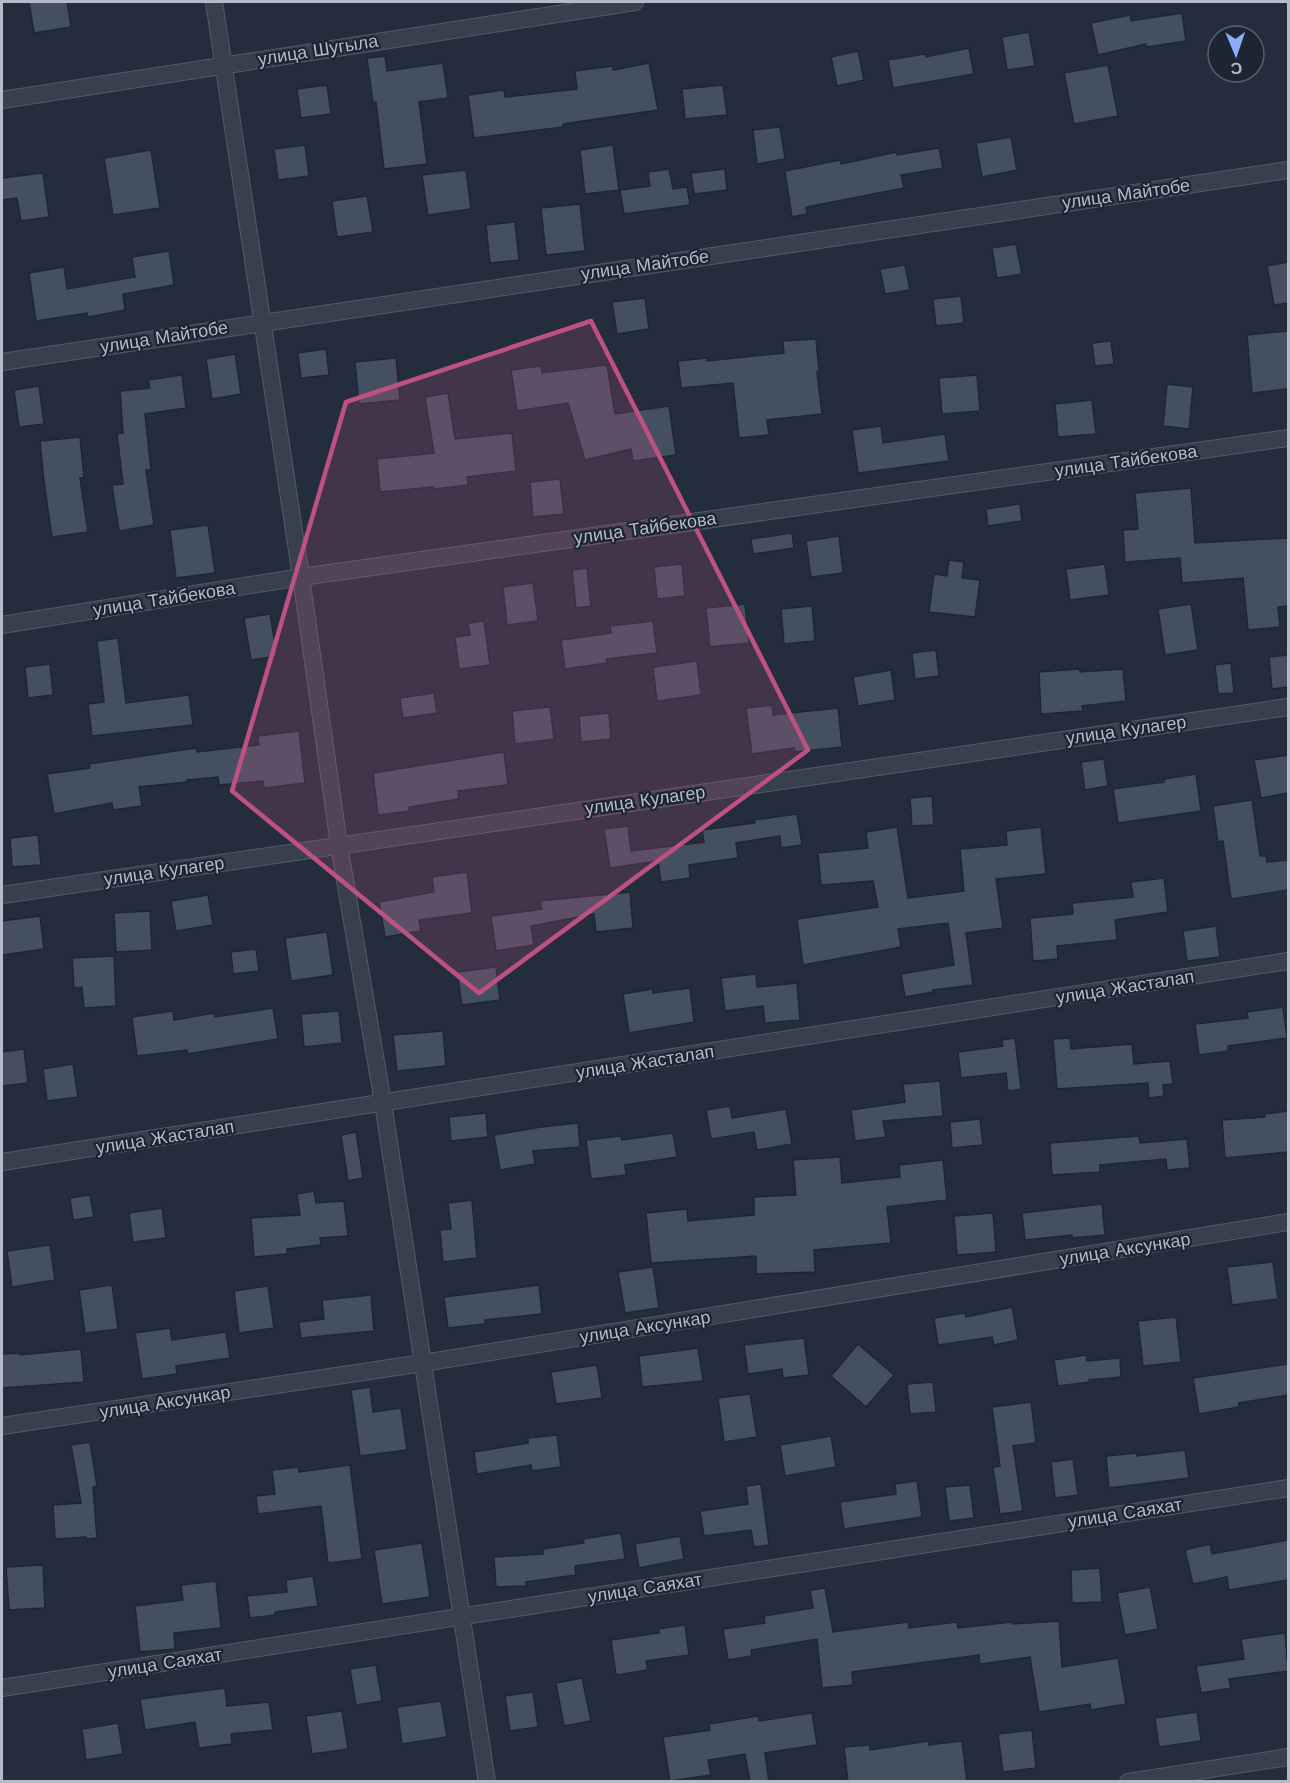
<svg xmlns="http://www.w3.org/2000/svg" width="1290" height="1783" viewBox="0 0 1290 1783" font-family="'Work Sans',sans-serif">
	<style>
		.building { fill: #454f62; stroke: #1f2735; stroke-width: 1.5 }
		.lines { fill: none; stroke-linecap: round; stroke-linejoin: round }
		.street-casing { stroke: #535b69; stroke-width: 18 }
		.street { stroke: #38404e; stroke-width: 16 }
		.marked { fill: #bd5182; fill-opacity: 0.2; stroke: #bd5182; stroke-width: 4.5; stroke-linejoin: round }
		.labels { text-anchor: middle; stroke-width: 4.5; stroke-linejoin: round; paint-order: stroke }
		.street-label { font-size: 18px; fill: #b3bbc9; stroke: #1d2533 }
	</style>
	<rect width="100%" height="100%" fill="#242d3e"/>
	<path class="building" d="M29,2h38l4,25 -37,6z
		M1182,13l4,28 -40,6v-3l-48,11 -7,-32 39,-8 1,6z
		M1029,32l6,34 -28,4 -5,-33z
		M969,48l5,26 -81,14 -5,-28 37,-6 1,3z
		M858,51l6,29 -27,6 -6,-29z
		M385,56l2,15 56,-8 5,35 -29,4 8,62 -43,5 -8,-67 -3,1 -6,-45z
		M649,63l9,47 -95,14v3l-89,11 -6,-43 36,-5 1,7 72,-8 -2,-18 38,-5v4z
		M1108,65l10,51 -44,8 -10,-51z
		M327,85l4,29 -30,4 -4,-29z
		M723,85l4,30 -42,4 -3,-30z
		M780,127l5,32 -28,5 -4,-34z
		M1011,137l6,33 -35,7 -6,-34z
		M305,145l4,31 -31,4 -4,-31z
		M613,145l6,45 -34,4 -5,-44z
		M939,148l4,20 -42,7 3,13 -98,19 1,7 -15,3 -7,-46 55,-11 1,4 55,-12 1,3z
		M151,150l9,58 -47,7 -9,-57z
		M669,169l4,20 14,-2 3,18 -66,9 -4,-24 30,-4 -2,-14z
		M725,169l2,21 -33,4 -3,-21z
		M466,170l5,39 -43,6 -6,-40z
		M43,173l6,44 -28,4 -4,-23 -15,2v-22z
		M367,196l6,36 -36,5 -5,-36z
		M580,204l5,47 -39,4 -5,-47z
		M515,222l4,38 -29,3 -4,-38z
		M1016,244l6,30 -25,4 -5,-30z
		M169,251l5,34 -51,9 2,16 -37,7 -1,-4 -51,8 -7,-48 35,-6 3,22 68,-12 -3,-20z
		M1288,262v41l-14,2 -7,-39z
		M905,265l5,25 -25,4 -5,-25z
		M961,296l3,27 -28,3 -3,-27z
		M645,298l4,31 -32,5 -5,-32z
		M1288,331v58l-36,4 -5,-58z
		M816,339l3,33h-2l5,42 -55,6 2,15 -30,3 -6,-55 -52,5 -3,-27 29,-3v3l77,-8 -1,-12z
		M1111,341l3,23 -19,2 -3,-23z
		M326,349l3,26 -28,3 -3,-25z
		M235,354l6,40 -29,5 -6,-40z
		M396,358l4,42 -41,4 -4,-42z
		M607,365l8,49 54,-8 7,49 -43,6 -2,-12 -46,11 -17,-57 -51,8 -6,-41 30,-4 1,7z
		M182,375l4,33 -41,6 6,56h-5l8,55 -35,6 -7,-46 11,-1 -6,-50 6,-1 -3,-42 30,-3 -2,-8z
		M977,375l3,36 -38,3 -3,-36z
		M1167,384l26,3 -4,42 -26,-3z
		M39,386l5,38 -25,3 -5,-37z
		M448,393l7,46 57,-6 4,38 -49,6 1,8 -34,4 -1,-2 -53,5 -3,-33 57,-6 -9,-56z
		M1092,400l4,34 -38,3 -3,-33z
		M881,426l2,17 62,-9 4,27 -91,12 -6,-43z
		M80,437l4,41h-4l8,54 -36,5 -8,-55 -4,-41z
		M560,479l4,35 -31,3 -3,-35z
		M1191,488l4,55 93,-5v68l-10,1 2,20 -32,3 -5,-52 -61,5 -2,-25 -55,4 -2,-32 15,-1 -3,-36z
		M1020,504l2,17 -34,5 -2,-17z
		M208,525l7,48 -39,5 -6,-48z
		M792,533l2,15 -41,6 -2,-15z
		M839,536l4,37 -32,4 -5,-36z
		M949,560l15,2 -2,16 18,2 -5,37 -46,-5 5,-38 13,2z
		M682,564l3,32 -28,3 -3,-32z
		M1105,564l4,31 -39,5 -4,-31z
		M587,568l4,38 -15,2 -4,-38z
		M533,583l5,38 -31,4 -4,-38z
		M745,604l4,39 -39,4 -4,-39z
		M1191,604l7,46 -33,5 -7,-46z
		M812,606l3,35 -31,3 -3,-35z
		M270,614l7,42 -26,4 -7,-42z
		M484,621l6,44 -31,4 -4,-32 15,-2 -2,-12z
		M653,621l4,32 -50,6v4l-42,6 -4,-29 50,-7 -1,-7z
		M118,638l8,65 63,-8 4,30 -101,11 -4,-32 16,-2 -7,-61z
		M936,650l3,26 -24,3 -3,-26z
		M1288,655v32l-16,2 -3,-32z
		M697,661l4,34 -44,6 -4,-34z
		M1231,663l3,30 -16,1 -3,-29z
		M50,664l3,31 -25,3 -3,-31z
		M1080,669v3l43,-3 3,32 -44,5 1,5 -42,3 -2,-42z
		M891,670l4,30 -37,6 -5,-29z
		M434,693l3,20 -34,5 -3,-20z
		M772,705l1,10 65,-7 4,39 -47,5 -1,-4 -42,6 -6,-46z
		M550,707l4,32 -39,5 -3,-33z
		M609,713l2,26 -30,3 -2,-26z
		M299,731l6,52 -41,5 -1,-7 -44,4 -1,-8 -31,3v2l-48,5 3,19 -29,4 -1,-7 -58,11 -7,-40 43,-6 -1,-4 107,-16 1,4 62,-7 -1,-9z
		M504,752l4,33 -50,6 1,8 -50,8 1,4 -32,4 -5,-42z
		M1288,755v38l-27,5 -7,-38z
		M1104,759l4,27 -23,4 -4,-28z
		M1196,774l5,37 -83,12 -5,-34 51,-7v-3z
		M932,796l2,29 -22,1 -2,-28z
		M1252,800l8,56h6l1,6 21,-2v30l-57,9 -8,-58 -5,1 -5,-36z
		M797,814l5,31 -21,3 -1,-12 -44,7 2,15 -49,7 1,13 -29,4 -3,-21 -48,7 -6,-39 24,-3 3,25 73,-9 -2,-12 53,-7 -1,-3z
		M897,827l11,71 56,-7 -4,-42 47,-4 -1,-14 35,-4 5,47 -50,5 7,49 -37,5 7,52 -40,5v2l-28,5 -4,-23 53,-9 -6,-42 -50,6 3,18 -98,18 -6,-46 81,-12 -5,-26 -52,4 -3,-32 50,-5 -2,-16z
		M38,835l3,30 -29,2 -2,-29z
		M467,872l5,41 -53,7 2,11 -36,6 -6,-35 55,-10 -2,-15z
		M1164,878l4,34 -53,8 2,20 -60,6 1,13 -25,2 -3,-43 43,-4 -1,-11 61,-6 -2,-15z
		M630,892l3,36 -37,4 -2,-18 -63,12 3,19 -38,6 -5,-35 51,-7 -2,-8z
		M208,895l5,30 -37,6 -5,-30z
		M150,911l2,39 -36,2 -2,-39z
		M40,916l4,33 -42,6v-34z
		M1216,926l4,31 -33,4 -4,-30z
		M327,932l6,43 -42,6 -6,-43z
		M256,949l3,22 -26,3 -2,-22z
		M114,956l2,50 -32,2 -2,-21 -8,1 -2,-30z
		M496,967l4,33 -38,5 -5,-33z
		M756,974l1,13 40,-4 3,37 -35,3 -2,-17 -38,5 -4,-33z
		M690,988l4,34 -65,11 -6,-39 30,-5v4z
		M1283,1007l4,31 -59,8v5l-29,4 -4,-31 53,-6 -1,-6z
		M273,1008l5,31 -91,15v-4l-50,6 -5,-39 41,-6 1,9 40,-7 1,4z
		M339,1011l3,32 -38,4 -3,-33z
		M443,1031l3,35 -49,5 -4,-36z
		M1015,1038l6,51 -13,2 -2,-18 -45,5 -3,-26 45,-6 -1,-6z
		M1070,1038l1,11 61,-5 2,20 36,-3 3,23 -10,1 1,11 -15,2 -1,-15 -91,6 -4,-50z
		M24,1049l4,34 -26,3v-34z
		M73,1064l5,33 -31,4 -4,-32z
		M940,1081l3,35 -60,5 3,16 -31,4 -4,-31 54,-8 -2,-18z
		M730,1106l2,12 54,-9 6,35 -35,6 -3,-18 -43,7 -5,-29z
		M1288,1111v41l-63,6 -3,-38 43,-3v-3z
		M486,1113l2,24 -37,4 -2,-24z
		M980,1119l3,26 -31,3 -2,-26z
		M578,1123l2,24 -47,4 2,13 -35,6 -6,-35 47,-8z
		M356,1132l7,46 -15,3 -7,-46z
		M673,1133l4,24 -52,8 1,10 -35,4 -5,-39 35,-4 1,4z
		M1139,1136l1,7 47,-4 3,29 -23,2 -1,-11 -66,6v7l-48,3 -2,-32z
		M840,1157l2,26 58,-6 -1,-12 44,-5 4,40 -60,7 4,36 -77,7 1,22 -59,2v-18l-105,7 -5,-50 41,-4 1,12 66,-6v-18l42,-2 -3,-35z
		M314,1191l2,12 28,-2 4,35 -28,2 1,7 -34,4v5l-33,3 -3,-39 49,-3 -3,-21z
		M90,1195l4,22 -21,3 -3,-22z
		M472,1200l5,58 -34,4 -3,-32 11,-1 -3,-26z
		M1102,1204l3,31 -33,3v-3l-47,5 -3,-27z
		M162,1208l4,30 -33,4 -4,-29z
		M993,1213l3,39 -39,3 -3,-39z
		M50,1245l5,35 -43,7 -5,-36z
		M1273,1262l5,37 -46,6 -5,-38z
		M653,1267l6,41 -34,5 -7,-41z
		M112,1285l6,44 -33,4 -6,-43z
		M539,1285l3,29 -57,6v4l-37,4 -4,-31z
		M268,1286l6,42 -35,5 -5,-42z
		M371,1295l3,36 -73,7 -2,-16 25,-3 -2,-19z
		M1012,1307l6,33 -24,5 -2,-8 -54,8 -4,-27 31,-5 1,4z
		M1176,1317l5,45 -38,4 -5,-45z
		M170,1328l2,12 54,-8 4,26 -54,8 1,8 -35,5 -7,-46z
		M804,1338l5,37 -26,3 -1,-9 -34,5 -4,-29z
		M858,1344l36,31 -28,32 -35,-31z
		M698,1348l5,33 -61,6 -3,-31z
		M81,1349l3,33 -82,6v-34l18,-1v2z
		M1086,1355l1,6 33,-3 1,19 -32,3 1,2 -32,4 -4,-26z
		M1288,1364v31l-49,8v4l-40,7 -6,-36z
		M597,1365l5,33 -46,6 -5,-32z
		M933,1382l3,30 -26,2 -3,-30z
		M370,1387l3,25 28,-4 6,42 -47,6 -9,-66z
		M750,1394l7,43 -33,5 -6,-44z
		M1031,1402l5,41 -23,3 10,65 -23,3 -7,-47 7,-1 -8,-59z
		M557,1435l4,32 -29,4 -1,-6 -54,9 -3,-22 54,-9v-5z
		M831,1436l5,31 -51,9 -5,-31z
		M90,1442l7,44 -4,1 4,51 -10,1 -1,-2 -31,2 -2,-34 28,-2 -10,-58z
		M1185,1450l4,28 -80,10 -3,-32 31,-3v3z
		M1073,1459l5,36 -23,3 -4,-36z
		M350,1465l12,94 -34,4 -7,-57 -63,8 -2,-18 19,-2 -3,-24 26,-3 1,5z
		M917,1481l5,36 -78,12 -4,-27 56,-8 -1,-10z
		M761,1484l8,61 -15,2 -3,-17 -47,6 -4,-25 48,-7 -2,-18z
		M970,1485l4,33 -25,3 -4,-34z
		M621,1533l4,26 -50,7 1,9 -50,7v4l-30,1 -2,-30 49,-3v-5l41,-6 -1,-4z
		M680,1536l4,23 -45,9 -4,-24z
		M1288,1540v40l-59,10 -2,-13 -34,7 -8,-34 25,-6 2,10z
		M422,1543l8,54 -48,7 -8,-54z
		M43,1565l2,43 -36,2 -3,-43z
		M1100,1568l2,34 -30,1 -1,-33z
		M313,1576l5,30 -43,6v3l-25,3 -3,-22 40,-4 -1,-12z
		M216,1581l5,47 -47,5 1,16 -35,3 -5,-46 48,-6 -2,-15z
		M1150,1587l8,42 -33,6 -8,-42z
		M825,1588l8,44 75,-10 1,6 48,-6 1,6 54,-6v2l47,-3 3,46 56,-9 8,46 -35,6 -1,-6 -51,8 -9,-55 -50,7 -1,-9 -127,17 1,13 -31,3 -5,-49 -66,11 1,6 -24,4 -5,-31 42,-6 -1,-7 49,-8 -3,-18z
		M685,1625l4,30 -43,6 2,9 -32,5 -5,-35 48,-7 -1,-4z
		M1285,1633l3,38 -59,8 2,9 -30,5 -5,-27 48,-7 -3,-20z
		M376,1665l6,36 -26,4 -6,-36z
		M582,1678l9,43 -27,5 -8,-43z
		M225,1688l2,18 42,-4 4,28 -42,4 1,10 -33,4 -4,-26 -50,8 -5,-31z
		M533,1692l5,35 -28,4 -5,-35z
		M441,1701l6,36 -45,7 -5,-37z
		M342,1711l6,38 -36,5 -6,-38z
		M1197,1712l4,29 -42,6 -4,-29z
		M812,1713l5,32 -52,8 4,29h-19l-5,-28 -37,6 3,15 -41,6 -7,-44 47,-7 -1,-6 49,-8 1,5z
		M118,1723l5,31 -37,6 -4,-31z
		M1032,1730l4,38 -33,4 -5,-38z
		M929,1741v4l33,-4 5,41h-119l-4,-35 26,-2v5z"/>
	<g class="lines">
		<defs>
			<path id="street" d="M214,2l87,575 38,268 44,258 104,679
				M2,100l633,-98
				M2,362l1286,-192
				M2,625l299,-48 987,-139
				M2,895l1286,-188
				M2,1162l1286,-201
				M2,1426l421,-63 865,-141
				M2,1688l1286,-200
				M1128,1782l160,-25"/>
		</defs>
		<use href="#street" class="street-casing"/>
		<use href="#street" class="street"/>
	</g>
	<path class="marked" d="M591,321l217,429 -329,243 -247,-202 114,-389z"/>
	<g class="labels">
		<g class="street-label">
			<text transform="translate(318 50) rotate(-9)" y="6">улица Шугыла</text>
			<text transform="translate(1126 194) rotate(-8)" y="6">улица Майтобе</text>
			<text transform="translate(645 265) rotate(-8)" y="6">улица Майтобе</text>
			<text transform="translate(164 337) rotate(-9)" y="6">улица Майтобе</text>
			<text transform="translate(1126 461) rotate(-8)" y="6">улица Тайбекова</text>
			<text transform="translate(645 528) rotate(-8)" y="6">улица Тайбекова</text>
			<text transform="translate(164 599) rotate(-9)" y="6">улица Тайбекова</text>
			<text transform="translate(1126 730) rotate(-8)" y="6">улица Кулагер</text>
			<text transform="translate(645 800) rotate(-8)" y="6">улица Кулагер</text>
			<text transform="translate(164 871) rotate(-8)" y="6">улица Кулагер</text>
			<text transform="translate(1125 987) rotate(-9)" y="6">улица Жасталап</text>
			<text transform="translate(645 1062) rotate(-9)" y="6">улица Жасталап</text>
			<text transform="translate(165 1137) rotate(-9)" y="6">улица Жасталап</text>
			<text transform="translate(1125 1249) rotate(-9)" y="6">улица Аксункар</text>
			<text transform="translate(645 1327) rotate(-9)" y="6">улица Аксункар</text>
			<text transform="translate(165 1402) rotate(-9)" y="6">улица Аксункар</text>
			<text transform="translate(1125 1513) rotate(-9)" y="6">улица Саяхат</text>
			<text transform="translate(645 1588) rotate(-9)" y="6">улица Саяхат</text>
			<text transform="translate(165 1663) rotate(-9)" y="6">улица Саяхат</text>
		</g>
	</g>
	<rect width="1290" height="1783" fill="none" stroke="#b3bbc9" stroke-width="6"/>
	<g transform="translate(1236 54) rotate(178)"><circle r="28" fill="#1d2533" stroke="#59616f" stroke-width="1.5"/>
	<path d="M0-4.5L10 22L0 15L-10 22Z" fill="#89aef9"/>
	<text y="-9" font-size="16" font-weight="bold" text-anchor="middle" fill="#b3bbc9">С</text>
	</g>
</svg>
